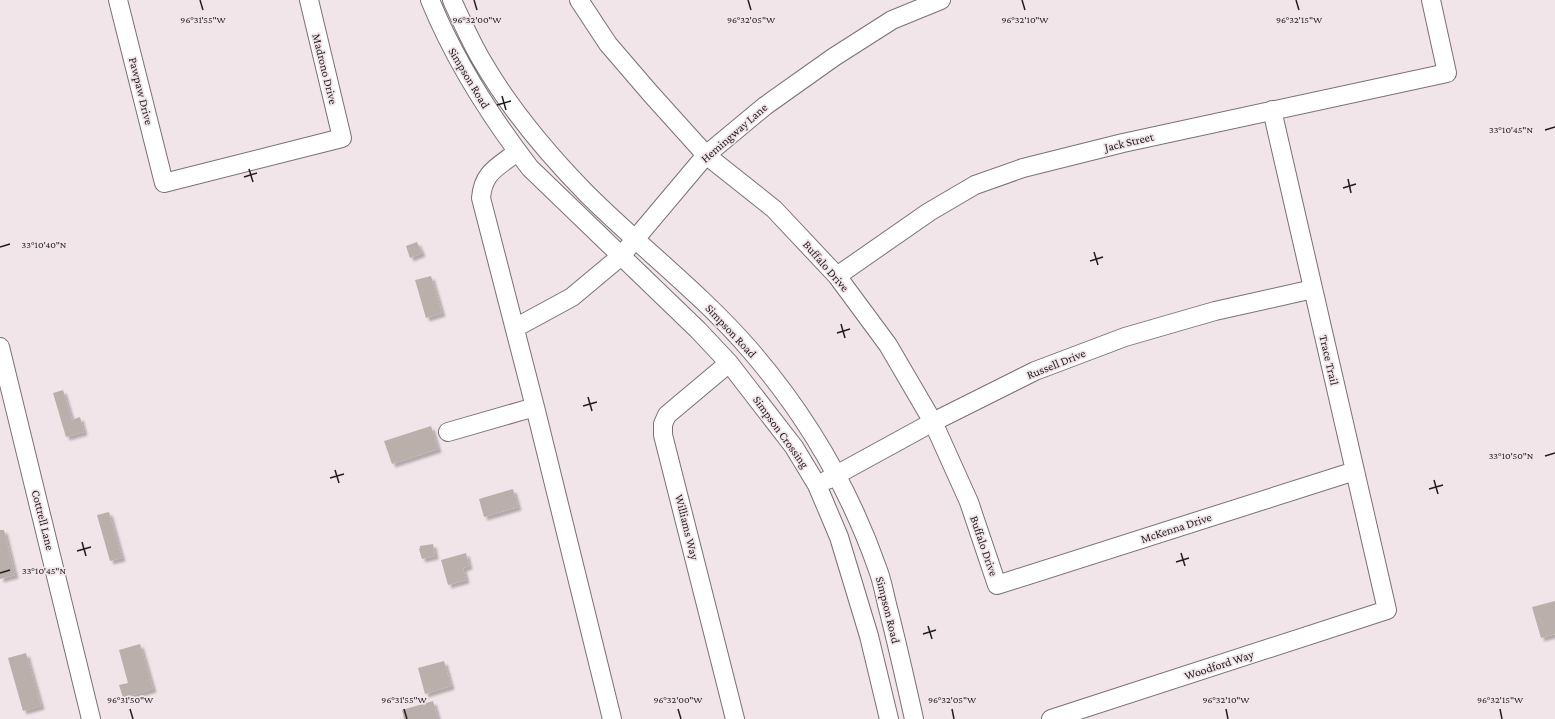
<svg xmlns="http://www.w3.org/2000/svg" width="1555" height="719" viewBox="0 0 1555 719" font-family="'Crimson Pro',serif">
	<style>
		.building { fill: #bbafac; filter: url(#shadow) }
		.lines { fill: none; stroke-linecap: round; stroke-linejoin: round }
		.minor-casing { stroke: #7a7073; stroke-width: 20 }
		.minor { stroke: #fff; stroke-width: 18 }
		.ticks { fill: none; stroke: #221d1e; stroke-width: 1.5 }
		.labels { text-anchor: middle; stroke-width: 3.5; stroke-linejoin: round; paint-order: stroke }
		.street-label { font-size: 12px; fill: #221d1e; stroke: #f2e5e9 }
		.ticks-label { font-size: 10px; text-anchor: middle; fill: #221d1e; stroke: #f2e5e9; stroke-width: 3.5; stroke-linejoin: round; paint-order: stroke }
	</style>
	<defs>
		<filter id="shadow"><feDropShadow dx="3.5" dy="3.5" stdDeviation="1" flood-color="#0004"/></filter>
	</defs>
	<rect width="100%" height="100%" fill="#f2e5e9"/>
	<path class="building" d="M417,242l5,11 -12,5 -4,-12z
		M431,276l11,37 -16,5 -11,-38z
		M63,390l9,30 8,-3 4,15 -18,5 -13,-44z
		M431,426l7,23 -46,15 -8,-23z
		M513,489l5,18 -34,10 -5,-18z
		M109,512l13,46 -12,3 -13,-46z
		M0,530h4l11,45 -15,4z
		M433,544l2,12 -13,3 -3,-10 1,-1v-2z
		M466,553l3,13 -6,2 3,12 -18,5 -7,-25z
		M1555,601v33l-14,4 -9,-31z
		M140,644l13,45 -30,9 -4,-13 9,-2 -9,-33z
		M26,653l15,53 -18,5 -15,-53z
		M444,661l7,25 -26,8 -7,-26z
		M433,701l5,18h-34l-2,-9z"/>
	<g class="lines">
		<defs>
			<path id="minor" d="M118,0l46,183 178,-45 -33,-138
				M430,0c25,61 60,116 100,168l168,162 31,33 65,84 23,38 22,52 30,99 20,83
				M452,0c9,20 18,40 29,59 28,49 66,94 105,134 54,54 115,100 165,158 55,64 99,139 127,219 5,13 7,28 11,42 9,36 17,71 25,107
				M579,0l29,44 43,50 55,61 68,54 63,67 51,69 45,77 36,80 28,83 358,-114
				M517,152c-19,15 -34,20 -36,46l54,209 77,312
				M837,276l92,-64 46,-27 48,-17 100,-25 324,-70 -16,-73
				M515,328l57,-31 49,-41 85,-101 59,-49 69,-49 58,-37 49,-20
				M0,347l91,372
				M729,363l-62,52 -4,9v11l72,284
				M448,432l87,-25
				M827,480l106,-58 102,-51 90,-34 90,-26 98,-22
				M1051,719l336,-109 -115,-500"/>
		</defs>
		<use href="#minor" class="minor-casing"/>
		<use href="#minor" class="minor"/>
	</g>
	<path class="ticks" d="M200,0l3,10M474,0l3,10M748,0l3,10M1022,0l3,10M1296,0l3,10M502,96l4,14M497,105l14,-4M1545,130l10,-3M249,169l4,13M244,177l13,-4M1348,179l3,14M1343,188l13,-4M0,247l10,-3M1094,252l4,13M1090,261l13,-4M841,324l4,14M837,333l13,-4M588,397l4,14M583,406l14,-4M1545,456l10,-3M335,470l4,13M330,478l14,-4M1434,480l4,14M1429,489l14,-4M82,542l4,14M77,551l14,-4M1181,553l4,13M1176,562l13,-4M0,573l10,-3M928,626l4,13M923,634l13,-4M130,709l3,10M404,709l3,10M678,709l3,10M952,709l2,10M1226,709l2,10M1500,709l2,10"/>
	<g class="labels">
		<g class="street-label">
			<text transform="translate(325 69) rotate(76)" y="4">Madrono Drive</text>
			<text transform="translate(469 78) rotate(59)" y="4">Simpson Road</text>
			<text transform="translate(141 91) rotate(76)" y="4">Pawpaw Drive</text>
			<text transform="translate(734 133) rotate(-41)" y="4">Hemingway Lane</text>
			<text transform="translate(1129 142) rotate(-13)" y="4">Jack Street</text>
			<text transform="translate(826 266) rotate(49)" y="4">Buffalo Drive</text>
			<text transform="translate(731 331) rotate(47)" y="4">Simpson Road</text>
			<text transform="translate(1329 360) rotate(77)" y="4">Trace Trail</text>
			<text transform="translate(1056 364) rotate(-22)" y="4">Russell Drive</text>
			<text transform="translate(781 432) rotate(54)" y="4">Simpson Crossing</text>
			<text transform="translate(43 520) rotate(76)" y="4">Cottrell Lane</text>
			<text transform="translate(687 527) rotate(76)" y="4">Williams Way</text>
			<text transform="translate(1176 528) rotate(-18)" y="4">McKenna Drive</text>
			<text transform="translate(984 546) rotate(71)" y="4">Buffalo Drive</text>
			<text transform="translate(888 610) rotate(76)" y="4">Simpson Road</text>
			<text transform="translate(1219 665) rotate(-18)" y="4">Woodford Way</text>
		</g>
	</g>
	<g class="ticks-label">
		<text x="203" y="23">96°31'55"W</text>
		<text x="477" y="23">96°32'00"W</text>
		<text x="751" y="23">96°32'05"W</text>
		<text x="1025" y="23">96°32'10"W</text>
		<text x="1299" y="23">96°32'15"W</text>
		<text x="1511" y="133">33°10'45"N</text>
		<text x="44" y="248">33°10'40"N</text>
		<text x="1511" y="459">33°10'50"N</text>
		<text x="44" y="574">33°10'45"N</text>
		<text x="130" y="703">96°31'50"W</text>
		<text x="404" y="703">96°31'55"W</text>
		<text x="678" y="703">96°32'00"W</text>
		<text x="952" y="703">96°32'05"W</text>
		<text x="1226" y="703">96°32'10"W</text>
		<text x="1500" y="703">96°32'15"W</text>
	</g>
</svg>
